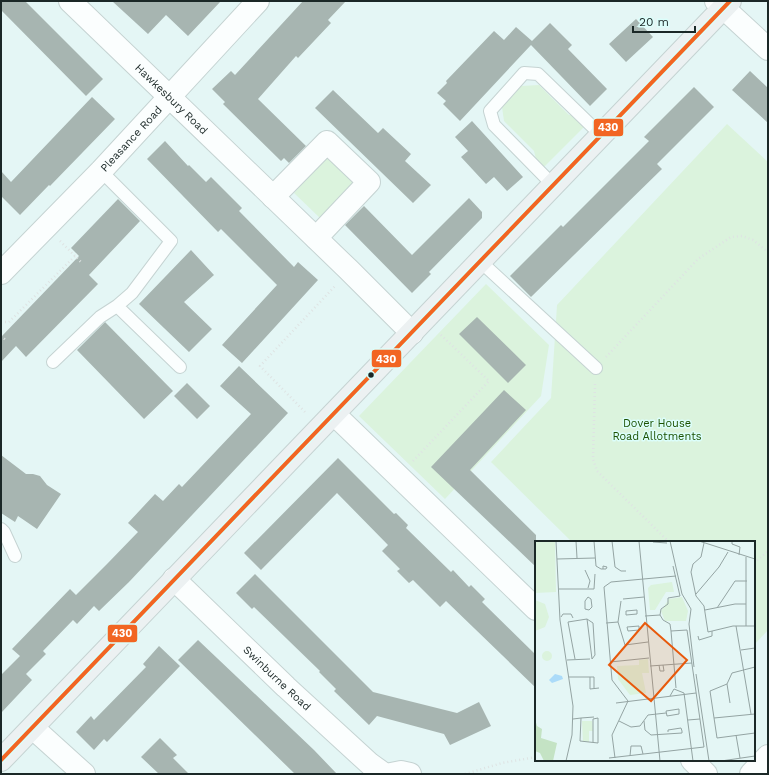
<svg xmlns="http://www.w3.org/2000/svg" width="769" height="775" viewBox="0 0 769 775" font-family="'Work Sans',sans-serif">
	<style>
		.green { fill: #dbf3dd }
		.building { fill: #a7b5b1 }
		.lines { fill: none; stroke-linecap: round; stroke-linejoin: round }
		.lane-casing { stroke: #c5d3d2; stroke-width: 14 }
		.street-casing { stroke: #c5d3d2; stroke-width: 24 }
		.secondary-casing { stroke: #c5d3d2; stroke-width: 24 }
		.path { stroke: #dee3e3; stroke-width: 2.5; stroke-dasharray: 1 3; stroke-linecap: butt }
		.lane { stroke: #fbfefe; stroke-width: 12 }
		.street { stroke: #fbfefe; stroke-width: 22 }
		.secondary { stroke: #ecf1f2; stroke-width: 22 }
		.bus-1-casing { stroke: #dcfefb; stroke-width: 7 }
		.bus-1 { stroke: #f26522; stroke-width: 4 }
		.bus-dot { fill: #1b2827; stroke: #dcfefb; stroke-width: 1.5 }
		.labels { text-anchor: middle; stroke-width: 3; stroke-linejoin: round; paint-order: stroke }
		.street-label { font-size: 11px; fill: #1b2827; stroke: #dcfefb }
		.park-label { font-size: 11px; fill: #1c5101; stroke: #dcfefb }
		.inset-road { fill: none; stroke: #94a4a3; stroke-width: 1 }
		.view { fill: #e8590c; fill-opacity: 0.15; stroke: #e8590c; stroke-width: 2 }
		.inset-edge { fill: none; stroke: #1b2827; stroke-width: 2 }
		.line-badge { stroke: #dcfefb; stroke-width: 1.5 }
		.badge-label { font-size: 11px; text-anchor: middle; font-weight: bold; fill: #fff }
	</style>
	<rect width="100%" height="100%" fill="#e4f6f5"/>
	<path class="green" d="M539,85l30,30 7,-1 11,10 -43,43 -8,-8 -2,-8 -30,-30 -2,-14 19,-21z
		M727,124l41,38v468l-14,15v-103h-182l-81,-80 60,-64 6,-93z
		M328,155l27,26 -34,38 -27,-26z
		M486,284l63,61 -8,51 -96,103 -86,-83z"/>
	<path class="building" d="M1,1h24l78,78 -17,17 -85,-86z
		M112,1h109l-33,35 -22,-21 -18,19z
		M303,1h43l-18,19 3,3 -33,35 -2,-2 -38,43 48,47 -17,17 -5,-5 -3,3 -58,-57 2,-2 -13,-13 19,-18 4,4z
		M636,19l17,18 -27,25 -17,-18z
		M550,23l22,22 -4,4 39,40 -17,17 -59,-61 -71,76 -17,-17 3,-3 -9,-8 10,-10 -1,-2 48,-50 10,9 12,-13 16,14z
		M750,71l18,17v35l-36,-33z
		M694,87l20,20 -57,57 5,5 -131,128 -21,-21 51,-51 2,2 86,-86 -5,-4z
		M333,90l45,43 5,-5 28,26 -6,7 26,24 -18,18 -98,-95z
		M92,97l23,22 -65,67 -1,-1 -29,30 -19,-19v-25l10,11z
		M472,121l51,56 -16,14 -13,-14 -8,7 -25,-27 7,-6 -13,-14z
		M165,141l23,25 1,-1 17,17 5,-5 31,31 -3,3 55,56 4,-5 20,18 -76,83 -20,-18 55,-60 -56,-56 -3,3 -71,-73z
		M469,198l13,14v6l-53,54 2,2 -19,19 -67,-68 19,-19 48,49z
		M118,199l22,22 -51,54 9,9 -72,73 -10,-11 -15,16v-25l78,-81 -8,-8z
		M191,250l23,25 -30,27 28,27 -23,23 -50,-48z
		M477,317l49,48 -18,18 -49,-49z
		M105,322l68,69 -29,28 -67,-69z
		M239,366l49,47 -159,169 -30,29 -5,-5 -17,18 -4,-4 -30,31 3,3 -20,20 6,6 -31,33v-38l19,-19 -8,-7 58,-60 6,6 31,-31 31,-32 -10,-9 27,-29 8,7 16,-17 3,3 69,-73 -31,-28z
		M187,383l23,23 -13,13 -23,-23z
		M504,390l22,20 -56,60 66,65v32l-105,-100z
		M1,455l25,19h7l7,2 7,9 14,9 -24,35 -19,-13 -3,6 -14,-9z
		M338,458l56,56 2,-1 12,12 -2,3 45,44 2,-2 16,17 2,-2 14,14 -3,3 54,53v33l-90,-87 -6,6 -27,-27 -4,3 -12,-12 3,-2 -18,-18 6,-6 -51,-52 -76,77 -17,-17z
		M255,574l118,118 84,21 22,-11 12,24 -41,19 -6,-11 -67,-18 -8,9 -35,-34 2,-2 -17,-17 1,-1 -66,-64 -2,2 -16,-16z
		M198,640l116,110 23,24h-42l-117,-114z
		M159,646l21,20 -73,76 -3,-3 -10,11 -18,-18 15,-16 3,4 52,-53 -3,-3z
		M160,738l17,17 -4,3 16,16h-30l-18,-17z"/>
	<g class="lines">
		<defs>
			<path id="lane" d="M554,186l-60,-61 -4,-14 34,-38 14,1 64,62
				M481,262l115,106
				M117,306l63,61
				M53,362l47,-45 17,-11 15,-13 39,-52 -70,-70
				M1,529l3,3 11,24"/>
			<g id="street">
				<path id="s1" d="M70,1l279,269 63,63"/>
				<path d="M716,1l52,48"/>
				<path d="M273,197l54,-55 42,40 -53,56"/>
				<path id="s2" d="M1,273l100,-102 157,-170"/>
				<path d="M334,414l202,195"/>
				<path id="s3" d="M174,579l112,108 84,77 14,10"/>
				<path d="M33,728l51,46"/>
				<path d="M692,760l14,14"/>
				<path d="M391,774l10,-2 9,2"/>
				<path d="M751,774l17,-18"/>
			</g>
			<path id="secondary" d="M1,760l729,-759"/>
		</defs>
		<use href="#lane" class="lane-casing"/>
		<use href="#street" class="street-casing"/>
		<use href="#secondary" class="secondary-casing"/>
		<path class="path" d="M60,241l21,21
			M1,322h8l68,-68
			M1,336l6,5
			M606,357l92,-98 33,-22 11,-1 11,4 15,12
			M595,384l-2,75 4,12 72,71
			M305,412l-45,-46 76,-81
			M413,461l76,-80 -49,-47
			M754,563l14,-12
			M465,774l37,-11 34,-6"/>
		<use href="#lane" class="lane"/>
		<use href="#street" class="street"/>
		<use href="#secondary" class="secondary"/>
		<defs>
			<path id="bus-1" d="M1,760l729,-759"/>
		</defs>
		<use href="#bus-1" class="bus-1-casing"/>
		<use href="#bus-1" class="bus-1"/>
	</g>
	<circle class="bus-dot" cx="371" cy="375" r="3.5"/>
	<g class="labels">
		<g class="street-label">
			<text dy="4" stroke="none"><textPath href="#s1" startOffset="141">Hawkesbury Road</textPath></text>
			<text dy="4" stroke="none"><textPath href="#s2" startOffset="187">Pleasance Road</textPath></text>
			<text dy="4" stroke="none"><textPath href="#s3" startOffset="143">Swinburne Road</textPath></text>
		</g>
		<g class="park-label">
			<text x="657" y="427">Dover House<tspan x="657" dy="13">Road Allotments</tspan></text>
		</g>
	</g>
	<g transform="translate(535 541)">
		<rect width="220" height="220" fill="#e4f6f5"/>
		<path d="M0,0h20l1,51 -21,1zM137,41l2,10h-8l-11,18h-5l-2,-22 3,-3zM147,56l6,14 -2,10h-21l-4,-10 8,-12zM0,59l10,4 4,13 -4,10 -10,4zM7 115a5 5 0 1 1 10 0a5 5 0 1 1-10 0ZM113,118l1,14h-7l4,20 -16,2 -12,-16 -1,-13 22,-1v-5zM47,180h10l1,10h-4v11h-6z" fill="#dbf3dd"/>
		<path d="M0,178l2,7 5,3 -1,9 16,5 -4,18h-9l-4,-8 -5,-2z" fill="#c4e3c4"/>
		<path d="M20,133l7,2 1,3 -11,4 -3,-3z" fill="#abdbf9"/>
		<path class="inset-road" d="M21,0l4,79 13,86 -1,29 -6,26M41,0l1,17M59,0l2,25 5,3h5l1,-2 -4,-1v3M77,0l3,26 6,4h5M104,0l21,220M135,0l12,53 9,15 -2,15 5,43M164,0l56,18M197,0v3l8,3 -1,8M118,1l14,1M169,2l-3,14 -8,7 -2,8 5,24 8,10 4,26 25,-6h22M22,18l38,-1M50,29l5,11 -2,7M24,48h35l1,-15M161,53l23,-27 9,-15M53,56l3,2 1,8 -3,3 -4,-1v-8zM88,58l21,-2M182,67l18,-27h12M102,69v4l-11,1v-4zM170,69l30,-6h11M125,74l1,-6 7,-5v-6l12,-2 -7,-30M26,76l2,-3h8l2,4M52,78l6,4 2,32 -3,4zM83,81l3,-21M71,82l12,-1 7,23 23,-3M104,85v4l-11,1 -1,-4zM201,85l15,88M211,85v-69M136,90l5,57M163,95l1,4 13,-4v-5M206,109l14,-2M40,118l-7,-37 19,-3M32,119l23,-1M75,121l39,-4M124,124l1,6h4l-1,-6M115,125l42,-3M161,133l13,87M34,136h25v11M55,136v12l9,-1M192,143l-17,7 7,47 38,-5M135,155l4,-7 10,4 9,68M81,162l80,-10M195,162l-3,-19 5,-11 23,-6M144,168v5l-12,2 -1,-5zM46,177l13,-1M179,177l41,-4M38,178l8,-1 -1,23 18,2v-25l-5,1v23M153,179l12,-1M84,180l12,6 9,-1M109,180l1,9 6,5 31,-2v-2l-1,-3 -13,2v2M105,185l8,-11 18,-2M201,194l4,23M95,215l1,-10h10l2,8M74,217l95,-11 -17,-117 -16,1 -1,-7 -7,-4 -3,-5 -15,1M80,217l-3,-23 16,-34 -16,-21 -8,-93 7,-5 65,-6M186,220l34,-5"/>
		<path class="view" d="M110,82l42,37 -36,41 -42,-36z"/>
		<rect width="220" height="220" class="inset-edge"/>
	</g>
	<g class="line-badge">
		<rect x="593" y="118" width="31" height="19" rx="4" fill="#f26522"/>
		<rect x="371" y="349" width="31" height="19" rx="4" fill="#f26522"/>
		<rect x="107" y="624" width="31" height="19" rx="4" fill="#f26522"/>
	</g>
	<g class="badge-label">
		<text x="608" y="131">430</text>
		<text x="386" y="363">430</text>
		<text x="122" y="637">430</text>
	</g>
	<rect width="769" height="775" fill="none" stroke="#1b2827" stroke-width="4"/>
	<path d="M633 26v6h62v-6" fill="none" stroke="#1b2827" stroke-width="2"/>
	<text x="639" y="26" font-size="12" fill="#1b2827" stroke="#dcfefb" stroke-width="3" paint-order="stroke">20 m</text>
</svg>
